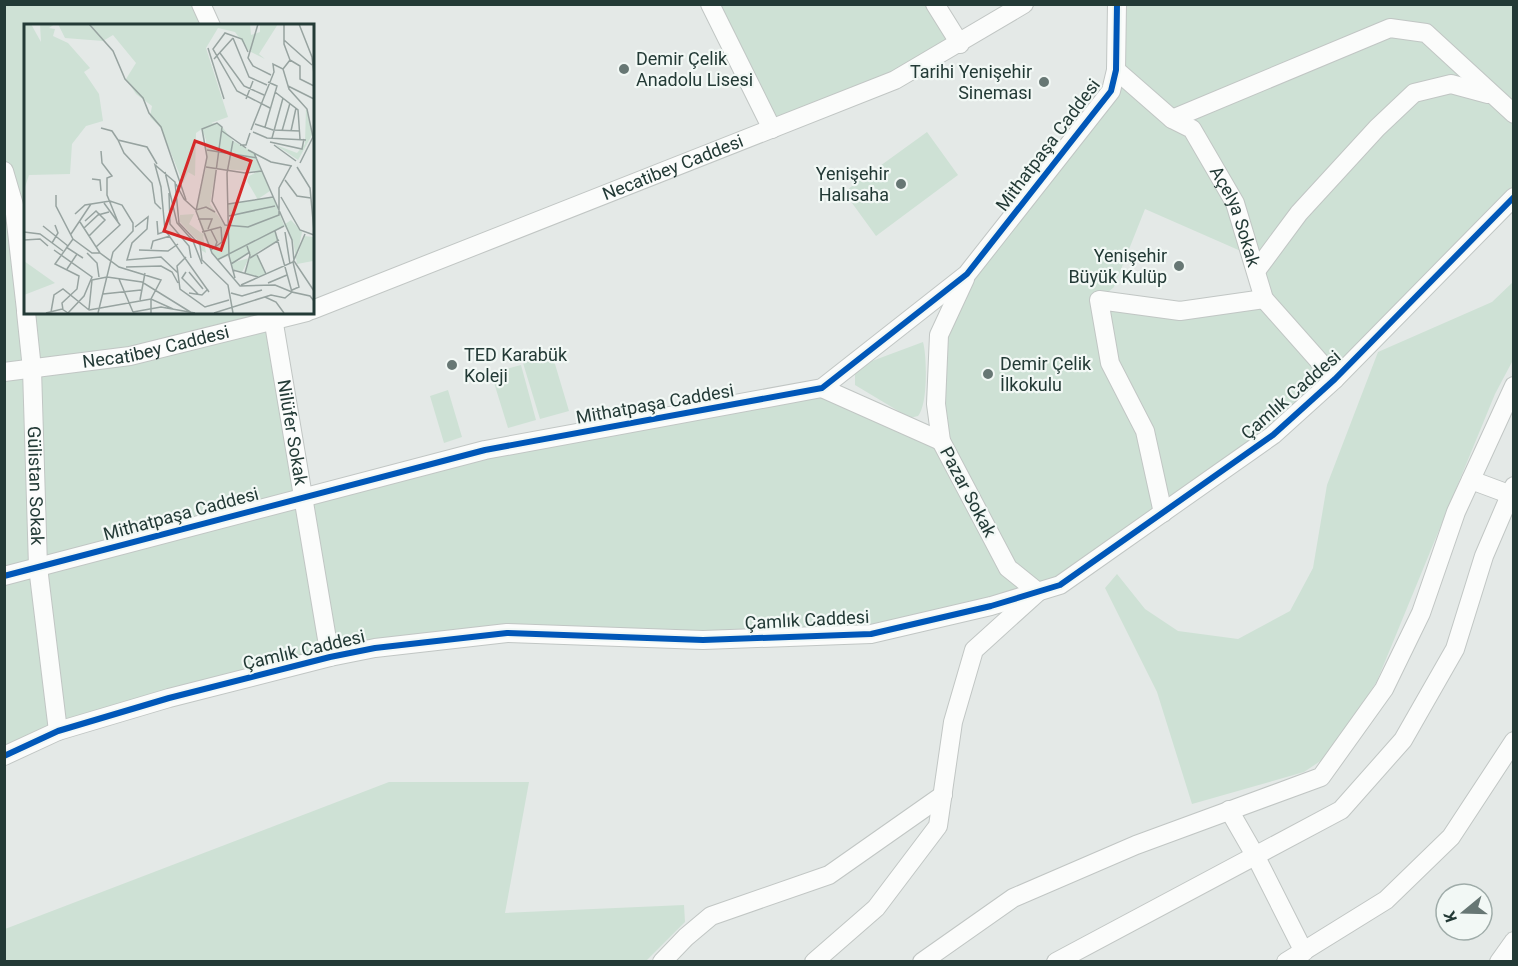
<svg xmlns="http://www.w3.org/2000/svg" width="1518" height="966" viewBox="0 0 1518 966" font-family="Roboto,sans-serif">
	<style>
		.green { fill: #cee1d5; fill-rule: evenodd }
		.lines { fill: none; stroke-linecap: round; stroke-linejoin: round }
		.minor-casing { stroke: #c1c6c4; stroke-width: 20 }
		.minor { stroke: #fbfcfb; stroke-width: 18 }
		.cycleway-casing { stroke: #f2f8f5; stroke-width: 10 }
		.cycleway { stroke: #0057b8; stroke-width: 6 }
		.poi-dot { fill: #677774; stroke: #f2f8f5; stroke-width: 2 }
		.labels { text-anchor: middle; stroke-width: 4.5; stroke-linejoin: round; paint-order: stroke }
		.poi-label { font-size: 18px; fill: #233a36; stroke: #f2f8f5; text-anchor: start }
		.street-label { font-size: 18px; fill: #233a36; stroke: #f2f8f5 }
		.inset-road { fill: none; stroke: #97a3a0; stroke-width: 1.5 }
		.view { fill: #d62828; fill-opacity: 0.15; stroke: #d62828; stroke-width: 3 }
		.inset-edge { fill: none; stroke: #233a36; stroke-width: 3 }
	</style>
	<rect width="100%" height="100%" fill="#e4e9e7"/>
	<path class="green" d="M5,5h196l10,20 -185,1v286h246l32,184 518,-108 119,53 -2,-106 28,-61 144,-183 6,-86h396v192l-178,182 -275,206 -189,49 -364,-1 -177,24 -325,99zM1145,209l98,43 21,47 -84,12 -80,-12 14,-12z
		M710,5h225l25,39 -188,85z
		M927,132l31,43 -82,61 -32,-44z
		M1513,282v78l-18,34 -118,287 -46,73 -27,18 -112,32 -35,-112 -52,-104 12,-14 28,35 33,22 60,8 52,-28 23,-43 14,-83 51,-133 114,-50z
		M923,342c4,14 5,63 -5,74l-8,2 -55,-33v-13l17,-11z
		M552,354l17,57 -29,8 -17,-56z
		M521,365l15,55 -28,8 -17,-55z
		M448,390l14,47 -18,6 -14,-47z
		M389,782h140l-24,131 179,-8 1,17 -39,39h-641v-32z"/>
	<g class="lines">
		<defs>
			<g id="minor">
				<path d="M201,4l10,22"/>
				<path d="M710,4l62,125"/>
				<path d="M935,4l25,40"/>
				<path id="s1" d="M1116,70l56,49 20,10 43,74 29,96 71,80"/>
				<path d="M1172,119l218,-91 36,5 88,81"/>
				<path d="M4,171l10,34 12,105"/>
				<path d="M1256,271l43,-58 78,-85 37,-35 37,-9 37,10"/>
				<path id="s2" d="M312,310l583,-230 129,-76"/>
				<path id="s3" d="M26,312l6,57 6,198 20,164"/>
				<path id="s4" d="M272,312l58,345"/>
				<path id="s5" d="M4,372l126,-16 177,-44"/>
				<path d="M822,388l119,53"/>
				<path d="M1471,480l43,16"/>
				<path d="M1163,513l-18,-82 -35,-68 -11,-63 81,11 84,-12"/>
				<path d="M4,576l481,-126 337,-62 145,-114 144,-183 5,-21 1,-66"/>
				<path d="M4,756l54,-25 111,-33 161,-41 45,-9 132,-15 196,7 168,-6 120,-28 69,-21 213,-150 62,-56 179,-182"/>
				<path d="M1229,810l27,47 48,95"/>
				<path d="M662,962l24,-25 25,-21 118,-41 114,-80"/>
				<path d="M814,962l62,-54 62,-82 15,-104 21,-72 64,-58 -30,-24 -67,-127 -5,-37 3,-69 26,-56"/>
				<path d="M922,962l91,-64 123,-53 185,-68 63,-88 37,-76 35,-101 58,-126"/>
				<path d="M1056,962l285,-152 62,-70 52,-91 29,-93 30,-70"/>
				<path d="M1286,962l100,-62 65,-63 63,-96"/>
				<path d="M1499,962l15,-21"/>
			</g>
		</defs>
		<use href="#minor" class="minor-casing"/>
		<use href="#minor" class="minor"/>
		<defs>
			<path id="cycleway" d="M4,576l481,-126 337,-62 145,-114 144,-183 5,-21 1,-66
				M4,756l54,-25 111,-33 161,-41 45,-9 132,-15 196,7 168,-6 120,-28 69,-21 213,-150 62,-56 179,-182"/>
		</defs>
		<use href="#cycleway" class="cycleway-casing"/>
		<use href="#cycleway" class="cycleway"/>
	</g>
	<g class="poi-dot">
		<circle cx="624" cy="69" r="6"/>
		<circle cx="1044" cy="82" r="6"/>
		<circle cx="901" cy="184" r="6"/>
		<circle cx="1179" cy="266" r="6"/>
		<circle cx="452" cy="365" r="6"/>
		<circle cx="988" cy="374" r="6"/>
	</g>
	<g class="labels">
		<g class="poi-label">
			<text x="636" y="65">Demir Çelik<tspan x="636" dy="21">Anadolu Lisesi</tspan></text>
			<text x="1032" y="78" text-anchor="end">Tarihi Yenişehir<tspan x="1032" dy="21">Sineması</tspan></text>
			<text x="889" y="180" text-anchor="end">Yenişehir<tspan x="889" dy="21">Halısaha</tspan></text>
			<text x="1167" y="262" text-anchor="end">Yenişehir<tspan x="1167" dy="21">Büyük Kulüp</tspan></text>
			<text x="464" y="361">TED Karabük<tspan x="464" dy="21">Koleji</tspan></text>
			<text x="1000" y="370">Demir Çelik<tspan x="1000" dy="21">İlkokulu</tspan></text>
		</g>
		<g class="street-label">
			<text transform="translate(1048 145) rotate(-53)" y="6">Mithatpaşa Caddesi</text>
			<text dy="6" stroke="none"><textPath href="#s2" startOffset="388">Necatibey Caddesi</textPath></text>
			<text dy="6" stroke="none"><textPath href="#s1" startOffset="195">Açelya Sokak</textPath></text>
			<text dy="6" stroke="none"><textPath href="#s5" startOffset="154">Necatibey Caddesi</textPath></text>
			<text transform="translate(1291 395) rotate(-41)" y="6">Çamlık Caddesi</text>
			<text transform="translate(655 404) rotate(-10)" y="6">Mithatpaşa Caddesi</text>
			<text dy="6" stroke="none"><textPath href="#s4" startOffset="122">Nilüfer Sokak</textPath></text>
			<text dy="6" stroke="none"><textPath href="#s3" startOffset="174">Gülistan Sokak</textPath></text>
			<text transform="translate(968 492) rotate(62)" y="6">Pazar Sokak</text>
			<text transform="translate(181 514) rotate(-15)" y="6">Mithatpaşa Caddesi</text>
			<text transform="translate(807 620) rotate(-3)" y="6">Çamlık Caddesi</text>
			<text transform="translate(304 650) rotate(-13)" y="6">Çamlık Caddesi</text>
		</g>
	</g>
	<g transform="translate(24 24)">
		<rect width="290" height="290" fill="#e4e9e7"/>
		<path d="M0,0h7l10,18 -1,-18h15l-6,4 6,1 -2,7 15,7 22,25 -6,4 15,22 4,27 -17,5 -14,18 -2,30 -41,1 -5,15zM34,0h192l1,11 9,-3v-8h18l-19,30 6,5 -16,-8 -14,-19 -17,-4 -12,20 22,69 -17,6 9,1 13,17 21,11 16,39 -12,8 15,-2 11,28 7,-5 11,12 -5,25 7,-21 9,1v24l-16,3 -4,-23 -8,-15 -10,5 4,9 -22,12 9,22 -7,3 -14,-4 5,-15v-5l-15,9 14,-4 -7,14 -9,-3 -4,-13 -12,4 -14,-25 3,18 -5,-3v-6l-21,-22v-7l14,-1 -5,10 14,10 -7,-23 10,-44v-27l-4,-11 -6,4 -1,43 -7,-4 -5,11 -22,-55 -11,-11 2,-11 -16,-12 -10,-15 10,-16 -23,-28 -10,6 -38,-3zM192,145l43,2 -10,5 -2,5 11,19 -30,4 1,12h6l-5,11 -6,-3 -14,-20zM282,83l6,28 -14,25 -22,-15 21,8 8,-9zM0,237l31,22 -31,12z" fill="#cee1d5" fill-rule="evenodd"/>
		<path class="inset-road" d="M65,0l24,27 12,28 18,19 6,15 12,14 25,73M234,0l-10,34 5,8 18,9M275,0l13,33 2,17M209,14l16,39 18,8M260,16l28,25M184,24l16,51M224,28l-6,-13 -17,-6 -12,16 24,42 33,17M196,29l24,33 20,9M190,35l19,-21M266,36l10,6v13l14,7M259,45l7,-9 -6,-16v-20M264,62l26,13M251,68l23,18 2,29M222,75l7,-18M231,100l18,6 27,1M241,103l12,-41 -9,-4M77,104l11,3 6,9 29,7 10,17M227,106l23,-58 -1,-8 10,5 6,20 18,20 6,28 -13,26M198,107l24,17M258,107l8,-28M267,107l5,-23M229,108l14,6 39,2M248,114l11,-40M94,116l6,13 28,30 3,20 6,6M209,117l-6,32 2,83 6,22M246,118l32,7 2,-10M216,121h6l4,-12M250,121l22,16M183,126l50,8M224,126l23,12 21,4M77,127l1,12 10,13 -5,2v17l11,27M230,129l38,87 2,21 20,30M182,143l39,6 17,-2M273,143l13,21 4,43M141,148l12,51 16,18 9,23M68,155l8,1 1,11M261,156l12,16 14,2M152,160l8,15 12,11 10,-3 9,5M145,169l1,31 19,22 2,12M32,171v11l17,33 19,14h8M257,173l19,33 14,5M204,180l45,-7M51,190l10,-9 25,-4 12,4 11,18v8l-20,21 -15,61M205,192l46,-10M174,195h14l-4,10M61,197l11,-10 9,9 -16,16M133,197l1,13 8,-3M56,198l20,31 19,14 42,13 -10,19v14M19,202l25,20M111,203l13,-10 -1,12 -15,14 -5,17 34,-3 17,16M60,204l14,-13 11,-3M187,206l6,12 -2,5M251,207l17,61 18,4 4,5M0,208l16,2 23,17M178,208l19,-5M261,208l5,32M47,210l20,-30M0,216l16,-1 8,7M28,219l6,-10 -3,-8M42,223l17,11M72,223l24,-22 -16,-22M127,225l2,-8 17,-5M30,226l38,27 -8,19 -16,17M115,226l29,1 10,-7M187,226l11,-8 -1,-15M63,229l10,10 2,14M233,231l9,19M162,233l-9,9 3,23 25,18 24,-7M226,234l29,-18M193,236l67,-34M207,240l19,-12M102,243l35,-1 11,6 6,11M43,245l10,-15M209,246l25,7M162,248l-4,6 16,16M165,248l14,17M221,249l5,-18 -3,-9M95,255l14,33M68,256l15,-3 35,5 50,31M244,259l19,-8M217,261l52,-23 12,-28M268,266l7,-3 -6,-25M185,268l-44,-62 -4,-43 -6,-22 20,17 4,41 21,22 2,15 26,25 5,28M165,269l13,2 6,-6M207,269l11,3 20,-6M79,270l38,-4M241,273l11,5 8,11M116,276l5,-27M65,285l3,-29M39,286l-1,-7 15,-14 2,-13 -24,-12 18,-25M65,286l62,-11 22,10M27,288l3,-17 9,-6 26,21M109,288l28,-5 34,6M22,289l16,-4 6,4M190,289l57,-18 14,3 7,-6 -17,-7 -35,1 -28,-33 -16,-42 11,-54 -5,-28 15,-6 5,4 -10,74 13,24 23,2 31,-12v-27l12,-22"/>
		<path class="view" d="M171,117l56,20 -30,89 -57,-19z"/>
		<rect width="290" height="290" class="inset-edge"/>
	</g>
	<rect width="1518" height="966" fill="none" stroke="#233a36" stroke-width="12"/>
	<g transform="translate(1464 912) rotate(251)"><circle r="28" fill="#f2f8f5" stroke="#9faca9" stroke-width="1.5"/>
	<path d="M0-4.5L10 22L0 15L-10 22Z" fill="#677774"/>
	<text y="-9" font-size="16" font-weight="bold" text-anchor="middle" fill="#233a36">K</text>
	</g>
</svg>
